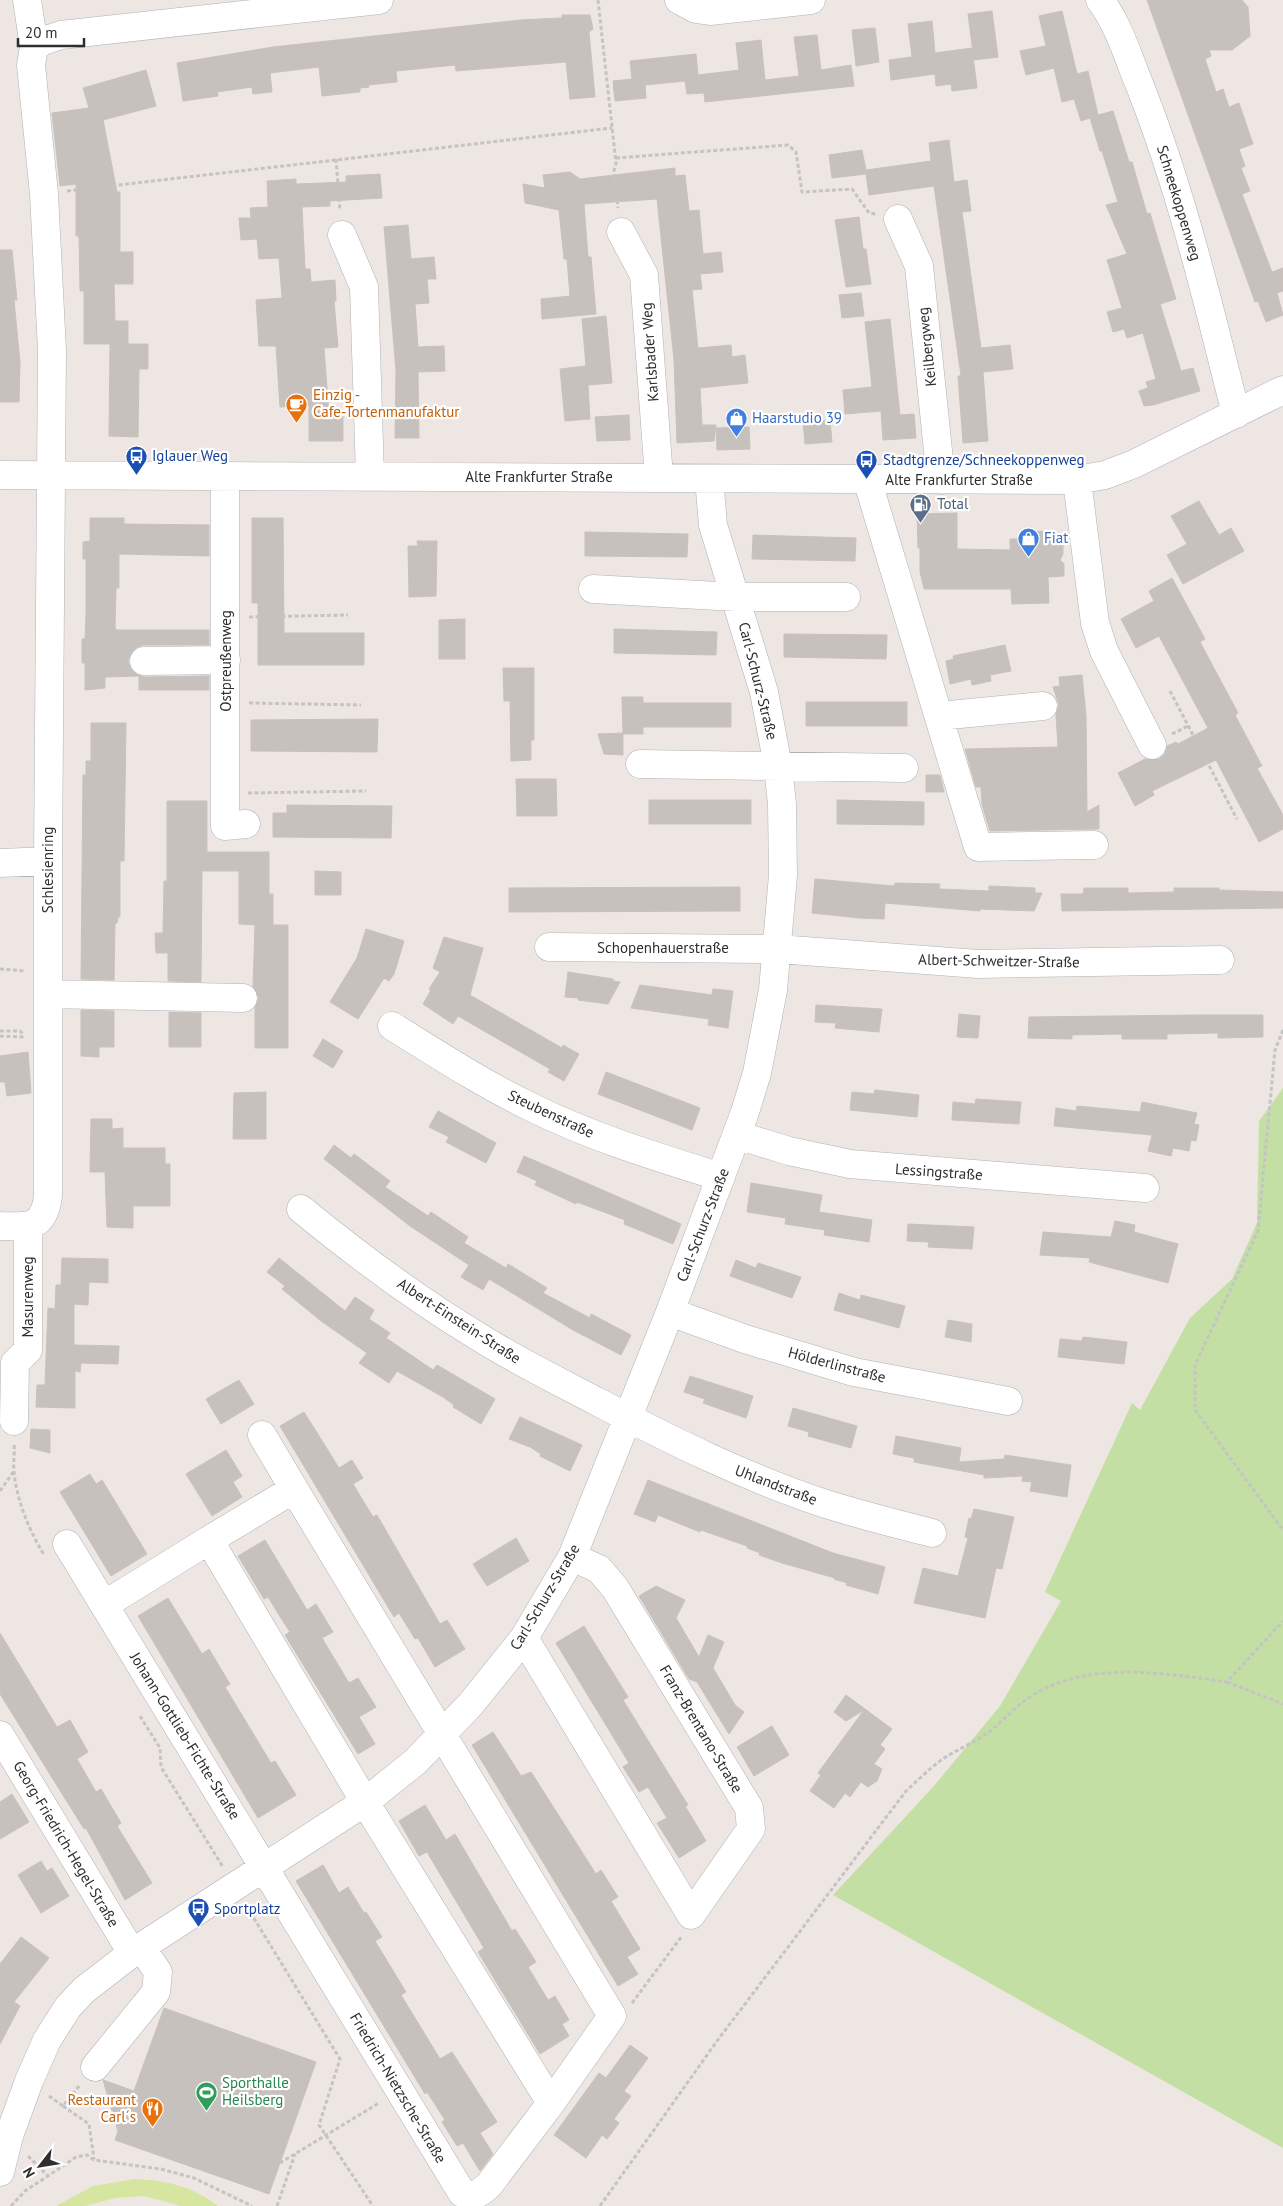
<svg xmlns="http://www.w3.org/2000/svg" width="1283" height="2206" viewBox="0 0 1283 2206" font-family="'PT Sans',sans-serif">
	<style>
		.grass { fill: #c4dfa3 }
		.pitch { fill: #d6e6a0 }
		.building { fill: #c7c1bd; stroke: #c9c1bb }
		.lines { fill: none; stroke-linecap: round; stroke-linejoin: round }
		.minor-casing { stroke: #aeb2b8; stroke-width: 29 }
		.path { stroke: #c4c4c4; stroke-width: 3; stroke-dasharray: 4 2.5; stroke-linecap: butt }
		.minor { stroke: #fff; stroke-width: 28 }
		.labels { text-anchor: middle; stroke-width: 4.5; stroke-linejoin: round; paint-order: stroke }
		.street-label { font-size: 15px; fill: #2e2e2e; stroke: #fff }
		.food-label { font-size: 15px; fill: #c56008; stroke: #fff; text-anchor: start }
		.shop-label { font-size: 15px; fill: #366cbe; stroke: #fff; text-anchor: start }
		.transit-label { font-size: 15px; fill: #164399; stroke: #fff; text-anchor: start }
		.service-label { font-size: 15px; fill: #4e5e75; stroke: #fff; text-anchor: start }
		.leisure-label { font-size: 15px; fill: #27864d; stroke: #fff; text-anchor: start }
	</style>
	<rect width="100%" height="100%" fill="#eee6e2"/>
	<path class="grass" d="M1283,1088v1060l-450,-253 101,-109 66,-80 61,-105 -16,-9 87,-189 8,7 50,-92 42,-39 25,-56 2,-102z"/>
	<path class="pitch" d="M135,2179c31,1 59,8 83,27h-37l-37,-10 -29,2 -29,8h-30l37,-20z"/>
	<path class="building" d="M1147,0h95l6,7 2,29 -18,14h-23l2,6 -6,3 11,33 7,-3 6,18 10,-4 14,41 -14,5 6,17 -4,2 9,23 -8,3 30,78 11,-4v23l-6,2 6,22 -17,7 -8,-21 -3,1z
		M992,11l6,46 -24,3 -6,-46z
		M1062,11l15,63 11,-3 10,44 15,-4 16,51h3l15,52 3,-1 26,86 -16,5 21,67 12,-3 7,23 -47,14 -9,1 -5,-15 9,-3 -2,-6 10,-3 -13,-46 -16,5 -3,-9 -11,3 -6,-20 15,-4 -15,-48 20,-6 -21,-49 12,-3 -16,-51h-2l-10,-33 -9,3 -7,-22 -12,3 -8,-34 -28,7 -6,-24 26,-5 -7,-30z
		M562,15h28l3,14 -4,3 6,65 -25,2 -4,-37 -110,9 -1,-6 -59,6 1,11 -29,3 1,2 -9,1v4l-38,4 -3,-29 -49,6 2,19 -19,2 -1,-7 -35,5 1,4 -35,5 -6,-38 96,-16 247,-27 42,-2z
		M932,21l3,32 37,-5 5,40 -25,3 -1,-7 -15,2 -1,-12 -44,6 -2,-20 23,-3 -4,-33z
		M875,28l4,34 -23,4 -4,-36z
		M817,35l4,35 30,-5 3,21 -149,16 -1,-9 -17,1 -2,-13 -40,4 1,13 -31,3 -2,-20 19,-2 -2,-18 66,-7 2,21 41,-5 -3,-27 25,-3 4,40 34,-4 -5,-39z
		M146,70l10,36 -53,14 14,72h3v60h13v32h-19l1,37h13v23h20v25h-9l-1,68 -29,-1 1,-92h-26v-53h-4l-1,-55h-3v-52l-16,2 -8,-73 37,-5 -6,-20z
		M949,140l5,42 13,-2 4,31 -9,1 19,136 29,-3 3,24 -30,3 5,69 -25,2 -5,-67h3l-27,-190 -65,9 -3,-21 -34,4 -3,-23 33,-5 4,20 65,-9 -2,-18z
		M675,168v8l10,-1 4,36 10,-1 4,44 18,-2 2,20 -23,2 2,15 -10,1 6,58 33,-3 1,12 13,-2 3,28 -48,5 2,37h14l-2,16 -37,2 -3,-83 -17,-161 -73,5 4,53h3l5,57 -54,5 -1,-20 29,-3 -3,-37h-3l-5,-49 -34,-7 -2,-19 22,4 -2,-13 27,-3 10,7z
		M380,174l2,24 -52,3v5l-28,1 3,62h5l1,13 24,-2 1,21h-2l4,46 -14,1 5,68h14v25h-34v-36l-29,2 -4,-61h-17l-3,-46 26,-2 -3,-40 -20,1 -2,-20 -16,1 -2,-22h12l-1,-10 18,-1 -1,-26 29,-2v5l50,-2v-6z
		M859,217l4,32h3l5,35 -25,3 -11,-67z
		M408,225l3,34 23,-2 2,22h-9l2,24 -14,1 3,43 26,-1 1,25 -27,1 1,66h-24l1,-67 -12,-144z
		M0,250h12l5,50h-3l6,63 -1,39h-19z
		M861,293l3,23 -22,2 -3,-23z
		M606,316l6,67 -24,2 2,34 -25,2 -5,-52 26,-3 -4,-47z
		M890,319l10,96 14,-1 2,24 -33,2 -2,-29 -36,3 -2,-24 29,-3 -7,-65z
		M629,415l1,25 -33,1 -2,-24z
		M830,420l2,22 -27,2 -2,-22z
		M749,427l1,22 -33,1 -1,-22z
		M1199,501l20,34 12,-7 13,23 -61,33 -16,-29 20,-11 -16,-28z
		M957,513v36l53,1v-11h16v-7l21,-1 3,9 13,-2v16l-3,6 4,4v12l-16,1 1,26 -37,1 -1,-15h-87l-4,-17v-24h-2l-1,-34z
		M90,518h34v6l85,1v31l-90,-2v34h-3l-1,38 1,4h93v15h-66l-7,3 -5,5 -3,8 3,8 5,5 8,3 65,-1v14h-70v-14l-34,1v11l-20,2v-27h-3v-24h3l1,-26v-54h-3v-17l7,-1z
		M252,518h31l1,115h80v32h-106v-62h-6z
		M585,532l103,2 -1,23 -102,-1z
		M753,535l103,3 -1,23 -103,-2z
		M417,541h20l-1,55 -27,1 -1,-51h10z
		M1172,578l33,61 -5,3 38,71 -3,2 27,51 -5,2 26,47v14l-24,13 -43,-82 -64,31 2,4 -19,11 -17,-33 27,-14h14l6,-5 2,-8 9,-4 2,2 30,-16 -49,-92 -23,12 -15,-29 33,-18 -5,-10z
		M465,619v40h-26v-39z
		M614,629l103,3 -1,23 -102,-2z
		M784,634l103,1 -1,24 -102,-2z
		M1005,645l6,26 -21,4 1,6 -19,4 -1,-6 -21,5 -4,-23 8,-2 -1,-3z
		M503,668h31v72h-3v20l-20,1 -1,-60h-6z
		M1082,675l4,40 1,97 12,-7v24l-109,2 -8,-26 -1,-18h-5l-11,-38 93,-2 -2,-32 3,-10 -6,-18 7,-1 -1,-9z
		M622,697h21v6h88v24h-88v7h-20z
		M806,702h101v24h-101z
		M378,719l-1,33 -126,-1v-31z
		M91,723h35l-2,138h-4v56h-2l-1,6h-2l-1,57 -33,-1 2,-204h3v-14h5z
		M623,733v22l-19,-1 -6,-20z
		M926,775h14l4,17h-18z
		M516,779h40l1,37h-40z
		M649,800h102v24h-102z
		M837,800l87,2v23l-87,-1z
		M167,801h40v51h62v42h4v31h15v123h-33v-40l4,-10 -6,-11 2,-62 -16,-1v-53h-37l-1,111 -33,-1v-28h-12l-1,-20h8l1,-52h3z
		M287,805l105,1 -1,32 -118,-1v-24h14z
		M315,871l26,1v23h-26z
		M815,879l79,7 1,-3 45,1 -1,5 50,2v-5l46,2v5h7l-8,18 -54,-2v2l-95,-8 -1,16 -25,-1 -47,-5z
		M740,887v24l-231,1v-24z
		M1084,888h44v5l46,-1v-4h45v2l64,2v16l-221,3 -1,-17h22z
		M366,929l38,12 -10,33 -5,7 -5,-3 -26,41 -28,-17 27,-44z
		M444,937l39,11 -13,47 92,53 1,-3 16,9 -15,27 -16,-9 2,-3 -92,-53 -5,8 -30,-20 8,-14 -2,-1 11,-17 -7,-4z
		M568,972l45,7v2l7,1 -12,22 -30,-4v-2l-13,-1z
		M640,985l72,10 1,-6 20,2 -5,37 -20,-3 1,-6 -78,-11z
		M816,1005l66,4 -3,23 -44,-4 1,-5 -21,-1z
		M81,1010l33,1v36h-15v10l-18,-1z
		M169,1012l32,1v34h-32z
		M959,1014l21,2 -2,22 -21,-1z
		M1197,1015h66v22l-45,1v-5l-51,1v5h-45v-5l-50,1v4l-44,-1 1,-21z
		M323,1039l20,12 -10,17 -20,-12z
		M28,1052l3,41 -24,3 -2,-14h-5v-26z
		M606,1072l94,36 -8,22 -94,-36z
		M875,1090l44,5 -2,22 -67,-7 2,-18 22,2z
		M266,1092v47h-33l1,-46z
		M976,1099l45,3 -2,22 -67,-4 1,-18 22,2z
		M1142,1102l55,11 -3,11 5,1 -3,16 -5,-1 -2,11 -16,-3 -2,8 -23,-5 4,-16 -98,-9 2,-18 20,3 1,-5 63,6z
		M438,1111l58,32 -10,20 -40,-21 3,-5 -20,-10z
		M91,1119h21v10l11,-1v20h42v16h5v42h-37v22l-26,-1 -2,-55h-15z
		M334,1145l17,13 3,-4 36,27 -5,6 43,29 3,-4 37,25 -4,6 42,25 2,-4 39,24 -4,5 47,25 1,-4 40,21 -10,20 -48,-25 -84,-51 -6,11 -22,-13 8,-12 -59,-39 -86,-67z
		M524,1156l157,68 -8,20 -49,-20 1,-4 -48,-18 -1,2 -41,-19 2,-4 -20,-9z
		M751,1183l71,12 -3,17 53,8 -3,22 -45,-7 1,-5 -40,-6 1,-6 -39,-6z
		M1115,1221l20,4 -1,7 44,12 -10,39 -79,-21 1,-4 -50,-3 3,-23 68,5z
		M908,1224l66,3 -2,22 -44,-2 1,-5 -22,-1z
		M62,1258l46,1v24l-19,-1 -1,23 -14,-1v41l45,1 -1,18 -37,-1 -1,9 -5,-1v37l-39,-1 1,-22h8l3,-77 7,1 1,-24h5z
		M279,1258l66,53 10,-14 19,13 -5,9 21,14 -4,5 47,32 4,-5 58,34 -14,25 -28,-17 1,-2 -11,-8 -46,-26 -8,12 -30,-20 8,-10 -46,-32 -39,-32 3,-3 -18,-14z
		M736,1260l20,8 2,-5 43,14 -9,21 -62,-22z
		M839,1293l21,7 1,-5 44,11 -6,22 -65,-18z
		M948,1320l24,4 -1,18 -26,-5z
		M1083,1337l44,5 -3,22 -66,-7 2,-18 22,2z
		M690,1376l63,20 -7,22 -43,-15 2,-4 -21,-7z
		M239,1380l15,24 -33,20 -15,-25z
		M793,1408l64,18 -6,22 -43,-12 1,-4 -21,-6z
		M304,1412l35,56 13,-8 11,18 -10,6 20,33 4,-2 63,109 7,-4 18,29 -30,18 -17,-29 -3,1 -16,-26 -5,4 -114,-191z
		M520,1417l62,28 -12,26 -30,-15 1,-2 -11,-7 -21,-8z
		M31,1429l19,1v23l-20,-5z
		M896,1436l65,12 -2,14 45,-3 1,-4 66,10 -4,32 -37,-6 2,-9 -10,-1 1,-5 -39,2v-3l-70,-13v-4l-21,-4z
		M226,1450l16,26 -9,6 9,15 -30,19 -26,-42z
		M90,1474l6,10 6,-4 45,74 -36,22 -51,-84z
		M648,1480l185,73 52,14 -7,27 -32,-9 1,-2 -13,-4 1,-1 -53,-15 -23,-8 1,-2 -13,-5v-2l-46,-16 -1,2 -42,-17 -3,7 -21,-8z
		M974,1509l40,8 -12,52 -6,-1 -11,50 -71,-15 9,-35 35,8 10,-38 -3,-1 4,-19 2,1z
		M516,1538l13,23 -42,25 -14,-22z
		M265,1540l42,70 9,-6 17,28 -11,6 27,45 9,-5 18,29 -17,10 16,27 -17,10 -73,-119 5,-3 -11,-17 -11,-18 -4,2 -26,-43z
		M656,1586l29,14 -9,18 23,39 9,-22 16,7 -11,26 22,37 9,7 -15,22 -32,-52 -8,-3 -50,-83z
		M168,1598l34,56 7,-5 21,35 -5,3 46,76 4,-2 21,34 -38,23 -120,-202z
		M584,1626l44,71 -5,3 65,105 -3,1 21,35 -27,17 -22,-35 10,-5 -19,-31 -9,5 -16,-25 6,-4 -73,-120z
		M0,1633l57,94 13,-7 18,32 -11,7 19,33 5,-3 20,34 -4,3 35,57 -27,17 -39,-72 -2,1 -84,-135z
		M846,1695l46,34 -12,16 5,4 -11,15 8,5 -5,12 -9,6 -7,-5 -11,15 -5,-4 -11,15 -24,-17 11,-16 -3,-2 46,-63 -18,11 -12,-9z
		M772,1726l17,29 -35,21 -17,-29z
		M493,1732l28,44 10,-4 65,102 5,-4 17,27 -7,4 29,48 -13,8 11,17 -20,12 -146,-241z
		M12,1794l17,28 -29,17v-37z
		M425,1805l21,35 9,-6 57,97 3,-2 21,33 -8,5 20,33 7,-4 14,24 -7,4 7,12 -29,18 -62,-102 6,-4 -57,-96 -8,4 -20,-35z
		M41,1861l6,10 5,-3 17,28 -28,17 -23,-38z
		M323,1865l16,28 9,-6 16,26 2,-1 16,25 -7,4 31,51 -5,3 39,64 12,-7 45,70 -17,11 13,21 -13,17 -17,-28 -6,3 -15,-24 3,-2 -18,-28 -2,2 -129,-213z
		M21,1937l28,21 -35,44 6,4 -20,38v-80z
		M164,2008l152,54 -47,132 -154,-54 3,-9 -15,-51 31,11z
		M630,2045l18,13 -24,33 7,5 -17,23 5,4 -12,16 -5,-4 -16,23 -32,-23 45,-62 7,5z"/>
	<g class="lines">
		<defs>
			<path id="minor" d="M679,0l17,9 14,2 101,-11
				M1100,0c19,25 28,57 40,86 42,106 68,217 96,328
				M34,47l9,-6 18,-6 318,-35
				M898,219l21,47 22,214
				M621,232l23,43 15,203
				M342,235l22,52 6,189
				M0,475l1077,5 28,-5 29,-11 149,-74
				M225,475v351l21,-2
				M867,479l111,368 116,-2
				M1077,480l18,143 9,28 48,94
				M593,589l143,8h110
				M144,661l82,-1
				M939,716l104,-10
				M640,764l264,4
				M0,863l48,-2
				M549,947l229,2 200,15 242,-4
				M48,994l195,4
				M392,1026c45,28 91,58 139,81 60,30 126,50 190,70
				M737,1135l52,16 61,13 295,24
				M301,1209c56,46 115,90 178,128 38,24 79,44 119,65 74,39 149,76 228,102 35,11 71,20 106,29
				M0,1226c28,1 44,3 48,-30v-335l4,-511 -8,-156 -13,-129 3,-18 -7,-47
				M670,1312l75,27 109,33 154,29
				M14,1421l1,-58 13,-13v-123
				M262,1435l32,54
				M67,1544l395,649c13,4 17,1 27,-8l62,-82
				M104,1605l105,-65 156,262 186,301 61,-87 -318,-527 -85,51
				M524,1638l167,277 60,-86 -2,-21 -134,-220 -16,-19 -27,-12
				M0,1735l132,218
				M95,2067l61,-75 2,-20 -17,-25
				M0,2172l9,-36 20,-55 18,-41 21,-33 16,-17 48,-37 233,-151 50,-40 55,-57 54,-67 48,-81 98,-245 75,-200 12,-39 16,-83 10,-115 -1,-71 -4,-38 -14,-74 -51,-167 -4,-46"/>
		</defs>
		<use href="#minor" class="minor-casing"/>
		<path class="path" d="M598,0l18,163 -2,8 4,37
			M616,158l172,-13 8,7 6,40 50,-3 17,24 7,1
			M336,159l4,52
			M67,191l545,-63
			M249,617l99,-2
			M1170,691l67,128
			M249,703l112,2
			M1172,734l16,-8
			M248,793l118,-2
			M0,969l25,2
			M1283,1030l-8,20 -17,181 -63,134v45l88,120
			M0,1031h20l3,3
			M0,1036l24,1
			M14,1445c1,9 -1,18 0,27 3,29 15,58 30,83
			M0,1491l14,-20
			M1227,1682l56,22
			M140,1716l20,32 1,19 62,100
			M247,1907l93,152 -21,66 54,81
			M632,2003l50,-67
			M49,2096l14,10 17,-21
			M63,2106l26,18 5,35
			M28,2156l20,20 28,-19 11,-2 7,5 67,9 33,9 58,28
			M280,2163l99,-60
			M11,2206l14,-15 23,-15
			M277,2206l18,-52
			M600,2206l117,-165 189,-250c11,-10 22,-21 34,-30 15,-11 34,-18 49,-29 14,-11 26,-25 41,-35 56,-37 134,-24 197,-15l56,-61"/>
		<use href="#minor" class="minor"/>
	</g>
	<defs>
		<symbol id="cafe-pin" viewBox="-11 -11 22 30"><path d="M0 17L-7.5 6A9.5 9.5 0 1 1 7.5 6Z" fill="#e8710a" stroke="#fff"/><path d="M-5.5-4.5H6V0H3Q3 3.5 0 3.5H-2.5Q-5.5 3.5-5.5 0ZM3-3.2v2h1.7v-2ZM-6 4.5H4V6H-6Z" fill="#fff"/></symbol>
		<symbol id="shop-pin" viewBox="-11 -11 22 30"><path d="M0 17L-7.5 6A9.5 9.5 0 1 1 7.5 6Z" fill="#3f7fe0" stroke="#fff"/><path d="M-5-2.5h2.3a2.7 3.5 0 0 1 5.4 0H5L5.5 6h-11ZM-1.5-2.5h3a1.5 2.3 0 0 0-3 0Z" fill="#fff"/></symbol>
		<symbol id="bus-pin" viewBox="-11 -11 22 30"><path d="M0 17L-7.5 6A9.5 9.5 0 1 1 7.5 6Z" fill="#1a4fb4" stroke="#fff"/><path d="M-5-6H5V4H4V6H2V4H-2V6H-4V4H-5ZM-3.5-4V0h7V-4ZM-3.5 1.2v1.5H-2V1.2ZM2 1.2v1.5H3.5V1.2Z" fill="#fff"/></symbol>
		<symbol id="fuel-pin" viewBox="-11 -11 22 30"><path d="M0 17L-7.5 6A9.5 9.5 0 1 1 7.5 6Z" fill="#5c6f8a" stroke="#fff"/><path d="M-5.5-6h7V0h2V4h1.3V-2.5L3-4.5l.8-.8L6-3V5H2.5V1h-1V6h-7ZM-4.2-4.7v3.2H.2V-4.7Z" fill="#fff"/></symbol>
		<symbol id="stadium-pin" viewBox="-11 -11 22 30"><path d="M0 17L-7.5 6A9.5 9.5 0 1 1 7.5 6Z" fill="#2e9e5b" stroke="#fff"/><path d="M0-5a6.5 5 0 1 0 0 10a6.5 5 0 1 0 0-10ZM-3.5-1.8h7v3.6h-7Z" fill="#fff"/></symbol>
		<symbol id="restaurant-pin" viewBox="-11 -11 22 30"><path d="M0 17L-7.5 6A9.5 9.5 0 1 1 7.5 6Z" fill="#e8710a" stroke="#fff"/><path d="M-5-6h1v4h1v-4h1v4h1v-4h1v5L-1.5 .5V6h-2V.5L-5-1ZM5-6V6H3V1.5H1.5Q1.5-4 5-6Z" fill="#fff"/></symbol>
	</defs>
	<g fill-rule="evenodd">
		<use href="#cafe-pin" x="284" y="392" width="25" height="34"/>
		<use href="#shop-pin" x="724" y="406" width="25" height="34"/>
		<use href="#bus-pin" x="124" y="444" width="25" height="34"/>
		<use href="#bus-pin" x="854" y="448" width="25" height="34"/>
		<use href="#fuel-pin" x="908" y="492" width="25" height="34"/>
		<use href="#shop-pin" x="1016" y="526" width="25" height="34"/>
		<use href="#bus-pin" x="186" y="1896" width="25" height="34"/>
		<use href="#stadium-pin" x="194" y="2080" width="25" height="34"/>
		<use href="#restaurant-pin" x="140" y="2096" width="25" height="34"/>
	</g>
	<g class="labels">
		<g class="street-label">
			<text transform="translate(1179 203) rotate(73)" y="5">Schneekoppenweg</text>
			<text transform="translate(927 347) rotate(-96)" y="5">Keilbergweg</text>
			<text transform="translate(650 352) rotate(-94)" y="5">Karlsbader Weg</text>
			<text x="539" y="482">Alte Frankfurter Straße</text>
			<text x="959" y="485">Alte Frankfurter Straße</text>
			<text transform="translate(226 661) rotate(-90)" y="5">Ostpreußenweg</text>
			<text transform="translate(758 681) rotate(76)" y="5">Carl-Schurz-Straße</text>
			<text transform="translate(48 870) rotate(-90)" y="5">Schlesienring</text>
			<text x="663" y="953">Schopenhauerstraße</text>
			<text transform="translate(999 961) rotate(1)" y="5">Albert-Schweitzer-Straße</text>
			<text transform="translate(551 1114) rotate(25)" y="5">Steubenstraße</text>
			<text transform="translate(939 1172) rotate(4)" y="5">Lessingstraße</text>
			<text transform="translate(703 1225) rotate(-69)" y="5">Carl-Schurz-Straße</text>
			<text transform="translate(28 1297) rotate(-90)" y="5">Masurenweg</text>
			<text transform="translate(459 1321) rotate(33)" y="5">Albert-Einstein-Straße</text>
			<text transform="translate(837 1365) rotate(15)" y="5">Hölderlinstraße</text>
			<text transform="translate(776 1485) rotate(21)" y="5">Uhlandstraße</text>
			<text transform="translate(545 1597) rotate(-59)" y="5">Carl-Schurz-Straße</text>
			<text transform="translate(701 1729) rotate(59)" y="5">Franz-Brentano-Straße</text>
			<text transform="translate(185 1736) rotate(58)" y="5">Johann-Gottlieb-Fichte-Straße</text>
			<text transform="translate(66 1844) rotate(59)" y="5">Georg-Friedrich-Hegel-Straße</text>
			<text transform="translate(398 2088) rotate(59)" y="5">Friedrich-Nietzsche-Straße</text>
		</g>
		<g class="food-label">
			<text x="313" y="400">Einzig -<tspan x="313" dy="17">Cafe-Tortenmanufaktur</tspan></text>
			<text x="136" y="2105" text-anchor="end">Restaurant<tspan x="136" dy="17">Carl´s</tspan></text>
		</g>
		<g class="shop-label">
			<text x="752" y="423">Haarstudio 39</text>
			<text x="1044" y="543">Fiat</text>
		</g>
		<g class="transit-label">
			<text x="152" y="461">Iglauer Weg</text>
			<text x="883" y="465">Stadtgrenze/Schneekoppenweg</text>
			<text x="214" y="1914">Sportplatz</text>
		</g>
		<g class="service-label">
			<text x="937" y="509">Total</text>
		</g>
		<g class="leisure-label">
			<text x="222" y="2088">Sporthalle<tspan x="222" dy="17">Heilsberg</tspan></text>
		</g>
	</g>
	<g transform="translate(40 2166) rotate(239)" stroke="#ffffff" stroke-width="4" paint-order="stroke">
	<path d="M0-4L9 19L0 12L-9 19Z" fill="#2e2e2e"/>
	<text y="-8" font-size="14" font-weight="bold" text-anchor="middle" fill="#2e2e2e">N</text>
	</g>
	<path d="M18 38v8h66v-8" fill="none" stroke="#2e2e2e" stroke-width="2.5"/>
	<text x="25" y="38" font-size="15" fill="#2e2e2e" stroke="#ffffff" stroke-width="4" paint-order="stroke">20 m</text>
</svg>
